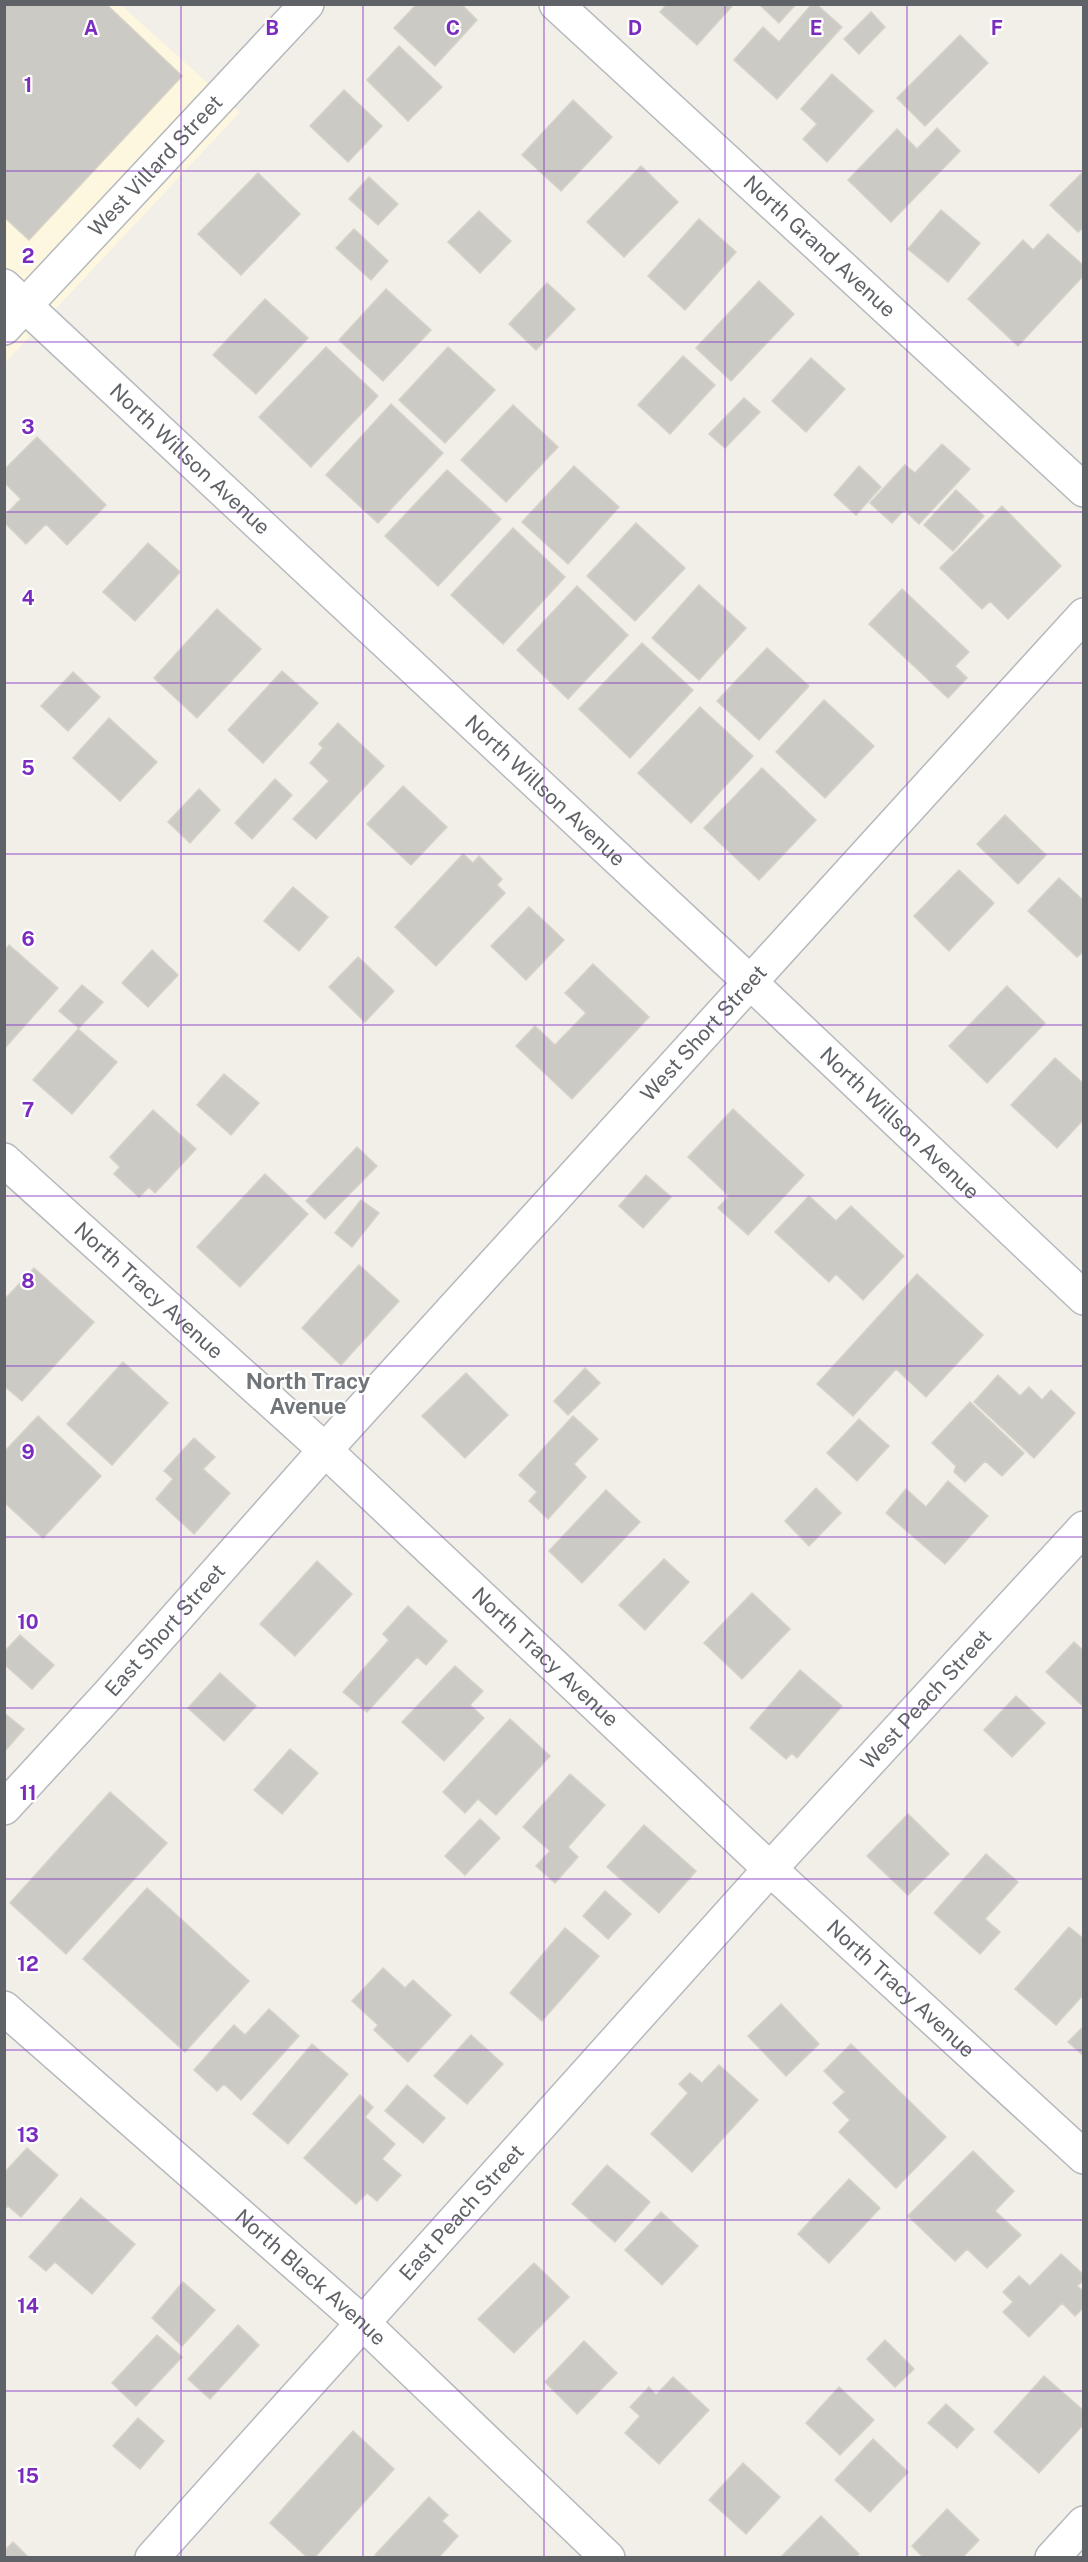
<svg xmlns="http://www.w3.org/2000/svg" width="1088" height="2562" viewBox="0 0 1088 2562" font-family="'Public Sans',sans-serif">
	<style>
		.commercial { fill: #fef7e0 }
		.building { fill: #cccac5; stroke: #d6d1c6; stroke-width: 1.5 }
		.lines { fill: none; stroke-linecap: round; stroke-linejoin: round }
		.street-casing { stroke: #b5b8bc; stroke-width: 36 }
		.secondary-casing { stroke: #b6babf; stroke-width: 36 }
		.street { stroke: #fff; stroke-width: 33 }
		.secondary { stroke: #fff; stroke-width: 33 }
		.grid { fill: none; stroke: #7b2cbf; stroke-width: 1.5; stroke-opacity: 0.55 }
		.labels { text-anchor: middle; stroke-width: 4.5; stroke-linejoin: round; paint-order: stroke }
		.street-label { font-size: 21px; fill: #5f6368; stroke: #fff }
		.neighbourhood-label { font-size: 22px; font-weight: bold; fill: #70757a; stroke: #fff }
		.grid-label { font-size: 20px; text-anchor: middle; font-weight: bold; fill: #7b2cbf; stroke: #fff; stroke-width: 4.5; stroke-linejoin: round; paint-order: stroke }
	</style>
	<rect width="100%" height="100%" fill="#f1efe8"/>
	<path class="commercial" d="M5,5h116l119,107 -235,251z"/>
	<path class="building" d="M4,4h102l76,72 -153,164 -25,-23z
		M417,4h44l16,16 -42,46 -41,-38z
		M667,4h67l-37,41 -37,-33z
		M763,4h33l-17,19 -18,-17z
		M812,4h4l26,23 -65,72 -43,-39 29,-33 16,15z
		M871,12l14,15 -26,27 -15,-15z
		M960,35l28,28 -63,63 -28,-28z
		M399,46l43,41 -34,34 -41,-41z
		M832,74l41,37 -46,51 -24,-23 14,-15 -16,-15z
		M344,90l38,36 -34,36 -38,-36z
		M573,100l39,37 -51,54 -39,-36z
		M937,128l23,23 -69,71 -43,-42 49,-51 20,20z
		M641,166l37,36 -54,55 -37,-35z
		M1084,171v56l-6,5 -28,-27z
		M258,173l42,41 -59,61 -43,-41z
		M369,177l29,27 -20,21 -29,-26z
		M941,210l39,33 -32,39 -40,-33z
		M479,211l32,30 -31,32 -32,-31z
		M699,219l37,33 -51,58 -37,-34z
		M354,229l34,32 -17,19 -35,-32z
		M1048,234l36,32v9l-66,71 -50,-47 55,-59 10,10z
		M759,281l35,33 -63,67 -35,-33z
		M547,283l28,26 -39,41 -27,-26z
		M386,289l45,41 -48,51 -44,-41z
		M265,299l43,39 -52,56 -43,-39z
		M326,347l52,49 -67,71 -52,-50z
		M448,347l47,43 -50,53 -46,-43z
		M683,356l32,29 -45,49 -32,-29z
		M811,358l34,31 -39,43 -34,-31z
		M744,398l16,14 -35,36 -16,-14z
		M391,404l52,49 -65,70 -52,-48z
		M513,405l45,42 -52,55 -45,-42z
		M37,437l69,68 -39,40 -21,-21 -20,20 -22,-22v-6l17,-17 -17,-17v-12z
		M942,444l28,25 -51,55 -15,-14 -12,13 -22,-20 35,-38 10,8z
		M574,466l45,41 -51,57 -46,-42z
		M859,466l22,21 -25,28 -22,-20z
		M447,470l54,49 -63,67 -53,-50z
		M956,490l28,26 -31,35 -29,-26z
		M1002,506l59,60 -53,53 -18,-18 -8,8 -42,-41z
		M636,523l49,45 -50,53 -48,-45z
		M513,528l52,49 -62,67 -52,-49z
		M148,543l32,29 -45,49 -32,-29z
		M699,585l47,43 -47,52 -47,-42z
		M577,586l51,49 -60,64 -51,-49z
		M902,589l67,63 -14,14 12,12 -19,20 -79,-74z
		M217,609l44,40 -64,69 -43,-40z
		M642,643l51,47 -63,68 -51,-49z
		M767,648l42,38 -50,54 -42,-39z
		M282,671l36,32 -55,60 -35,-33z
		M73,672l27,25 -32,34 -27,-25z
		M824,700l50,46 -49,52 -49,-46z
		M700,707l53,49 -62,67 -53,-50z
		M109,718l48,44 -37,39 -47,-43z
		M338,723l46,43 -68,73 -23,-20 36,-38 -19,-18 13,-15 -4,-4z
		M762,768l54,52 -57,60 -55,-52z
		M275,779l17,16 -40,44 -17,-16z
		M403,786l44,41 -36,38 -44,-41z
		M199,789l21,21 -30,33 -22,-21z
		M1005,815l41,40 -28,29 -41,-40z
		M463,854l10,9 6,-7 23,23 -5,6 8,8 -69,73 -41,-39z
		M959,870l35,33 -45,48 -35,-35z
		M1059,878l25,23v50l-7,6 -49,-46z
		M293,887l35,30 -29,34 -35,-30z
		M529,907l35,33 -38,40 -35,-34z
		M9,945l49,43 -54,61v-98z
		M152,950l26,25 -30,32 -26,-24z
		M358,957l36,34 -29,31 -36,-35z
		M593,964l56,53 -77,82 -56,-53 19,-20 20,19 31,-32 -21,-20z
		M82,985l21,17 -24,26 -20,-17z
		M1007,986l38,37 -58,60 -38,-37z
		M78,1029l39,33 -45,52 -39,-34z
		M1055,1058l29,26v35l-27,29 -46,-43z
		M224,1074l35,29 -28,32 -34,-30z
		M733,1109l71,66 -56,60 -30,-27 11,-12 -41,-39z
		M153,1110l43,39 -41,44 -6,-6 -10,10 -25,-23 6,-7 -10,-10z
		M357,1147l20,19 -52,53 -19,-18z
		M265,1174l43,40 -68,73 -43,-40z
		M646,1175l25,22 -28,31 -24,-22z
		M809,1196l27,25 15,-15 53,50 -41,44 -27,-26 -7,8 -54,-50z
		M361,1200l18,13 -27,34 -17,-14z
		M359,1265l40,36 -58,64 -39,-37z
		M34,1268l60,54 -72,79 -18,-15v-86z
		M917,1274l66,61 -57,62 -30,-28 -43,47 -36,-32z
		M123,1362l45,41 -56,62 -45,-41z
		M585,1368l15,15 -32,32 -14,-14z
		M466,1373l42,42 -43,43 -43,-42z
		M998,1375l22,21 9,-9 13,13 9,-10 24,23 -41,45 -60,-56z
		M970,1402l54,51 -22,23 -17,-15 -20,21 -11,-10 2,-6 -24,-23z
		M38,1416l63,60 -58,62 -39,-36v-50z
		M573,1416l25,23 -24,25 12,13 -38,42 -19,-18 8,-9 -18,-17z
		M859,1419l30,27 -32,35 -30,-28z
		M194,1438l21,19 -12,12 27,24 -36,41 -38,-35 17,-20 -9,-8z
		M948,1481l40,35 -43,48 -59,-51 20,-24 20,18z
		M816,1488l25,25 -32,33 -24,-25z
		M606,1490l34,32 -58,61 -33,-32z
		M664,1559l25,23 -44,48 -26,-25z
		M317,1561l35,33 -57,62 -35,-32z
		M752,1593l38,36 -48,50 -38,-36z
		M408,1606l39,35 -21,24 -9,-8 -50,55 -24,-20 46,-52 -6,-6z
		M20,1635l34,30 -22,24 -28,-25v-12z
		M1074,1642l10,9v56l-38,-35z
		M455,1666l28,25 -13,14 14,13 -40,43 -42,-39z
		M800,1670l42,36 -45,52 -5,-5 -6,6 -36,-31z
		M220,1673l36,33 -32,35 -36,-33z
		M1016,1696l29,27 -33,34 -28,-27z
		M4,1713l20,16 -20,23z
		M510,1719l40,37 -54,59 -18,-16 -13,14 -22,-21z
		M290,1749l28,24 -36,41 -28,-24z
		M570,1774l35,31 -37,42 10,10 -23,26 -19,-17 14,-15 -27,-24z
		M110,1792l57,51 -101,111 -56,-51z
		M908,1814l41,40 -41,41 -41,-39z
		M480,1819l20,19 -35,37 -20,-19z
		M644,1825l52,46 -37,42 -52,-46z
		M986,1854l32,28 -33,37 15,13 -20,22 -46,-41z
		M147,1888l102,93 -64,71 -102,-93z
		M605,1891l26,23 -23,25 -25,-23z
		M1069,1927l15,12v55l-28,31 -41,-36z
		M565,1928l34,28 -57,65 -32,-28z
		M383,1968l22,20 8,-8 38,35 -43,47 -34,-32 4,-5 -26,-24z
		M781,2004l38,40 -33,32 -38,-40z
		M269,2009l30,27 -58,64 -17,-16 -7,7 -23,-21 40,-45 11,10z
		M1084,2026v30l-16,-14z
		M471,2035l32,29 -36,40 -33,-28z
		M312,2044l36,30 -60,70 -35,-30z
		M851,2044l95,93 -50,51 -57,-56 11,-12 -17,-17 12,-11 -21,-21z
		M719,2065l39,35 -66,72 -41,-38 37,-41 -9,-9 11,-11 12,10z
		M407,2085l38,33 -22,25 -38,-32z
		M360,2095l13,12 -8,10 30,27 -13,15 19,16 -24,26 -10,-8 -11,11 -52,-46z
		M27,2148l31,27 -37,42 -13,-11 -4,4v-37z
		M973,2151l41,40 -19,20 26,24 -34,33 -20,-19 -12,12 -47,-45z
		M607,2165l43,37 -35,40 -43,-38z
		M849,2179l31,29 -51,55 -31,-29z
		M81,2198l54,46 -43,50 -37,-32 -9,9 -17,-14z
		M661,2212l37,34 -36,39 -37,-35z
		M1061,2254l23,21v5l-7,6 7,6v15l-9,9 -13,-13 -33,34 -26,-25 10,-10 -10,-10 16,-16 11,10z
		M534,2263l35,34 -55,56 -36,-34z
		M183,2282l32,28 -33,36 -30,-28z
		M238,2325l21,20 -49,54 -22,-20z
		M157,2335l25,22 -46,49 -24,-23z
		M885,2340l29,29 -19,18 -28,-28z
		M584,2341l33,32 -40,41 -32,-32z
		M1044,2376l40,35v13l-45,49 -45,-41z
		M673,2377l36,33 -50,54 -34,-31 15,-17 -10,-9 19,-20 7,8z
		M839,2387l35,33 -34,35 -34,-32z
		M946,2404l28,25 -17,19 -29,-25z
		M138,2418l26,23 -24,28 -27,-23z
		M353,2431l41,38 -80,89h-6l-38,-35z
		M873,2439l35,33 -38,40 -35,-32z
		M743,2463l37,34 -34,37 -37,-34z
		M429,2497l19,18 -6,6 16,15 -20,22h-60l-3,-3z
		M947,2509l32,31 -17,18h-38l-12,-12z
		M821,2516l38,38 -4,4h-75z
		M13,2542l16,16h-25v-7z"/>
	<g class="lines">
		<defs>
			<g id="street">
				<path id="s1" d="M556,4l528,486"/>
				<path id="s2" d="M4,328l303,-324"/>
				<path id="s3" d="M4,1160l321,290 445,419 314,288"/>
				<path id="s4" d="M4,1808l104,-113 217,-245 759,-835"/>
				<path id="s5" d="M4,2008l360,316 244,234"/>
				<path d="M1052,2558l32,-35"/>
			</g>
			<g id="secondary">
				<path id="s6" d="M4,286l746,696 334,316"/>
				<path id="s7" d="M152,2558l618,-689 314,-341"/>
			</g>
		</defs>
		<use href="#street" class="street-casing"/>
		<use href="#secondary" class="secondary-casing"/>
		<use href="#street" class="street"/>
		<use href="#secondary" class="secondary"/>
	</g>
	<path class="grid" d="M181,4v2554M363,4v2554M544,4v2554M725,4v2554M907,4v2554M4,171h1080M4,342h1080M4,512h1080M4,683h1080M4,854h1080M4,1025h1080M4,1196h1080M4,1366h1080M4,1537h1080M4,1708h1080M4,1879h1080M4,2050h1080M4,2220h1080M4,2391h1080"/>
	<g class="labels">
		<g class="street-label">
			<text dy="7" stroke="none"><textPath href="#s2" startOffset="222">West Villard Street</textPath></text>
			<text dy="7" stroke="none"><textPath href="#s1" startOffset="358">North Grand Avenue</textPath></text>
			<text dy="7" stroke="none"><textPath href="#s6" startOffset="254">North Willson Avenue</textPath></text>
			<text dy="7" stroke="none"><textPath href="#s6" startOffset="740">North Willson Avenue</textPath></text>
			<text dy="7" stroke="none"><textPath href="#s4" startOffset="1044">West Short Street</textPath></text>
			<text dy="7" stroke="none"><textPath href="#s6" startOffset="1226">North Willson Avenue</textPath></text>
			<text dy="7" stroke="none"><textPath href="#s3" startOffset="195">North Tracy Avenue</textPath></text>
			<text dy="7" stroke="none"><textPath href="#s4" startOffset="240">East Short Street</textPath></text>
			<text dy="7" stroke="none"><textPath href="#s3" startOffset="735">North Tracy Avenue</textPath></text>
			<text dy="7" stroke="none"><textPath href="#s7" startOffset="1156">West Peach Street</textPath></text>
			<text dy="7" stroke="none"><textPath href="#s3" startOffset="1221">North Tracy Avenue</textPath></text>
			<text dy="7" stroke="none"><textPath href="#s7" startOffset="464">East Peach Street</textPath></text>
			<text dy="7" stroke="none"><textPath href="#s5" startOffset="408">North Black Avenue</textPath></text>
		</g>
		<g class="neighbourhood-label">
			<text x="308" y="1389">North Tracy<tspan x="308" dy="25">Avenue</tspan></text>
		</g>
	</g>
	<g class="grid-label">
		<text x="91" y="35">A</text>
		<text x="272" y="35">B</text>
		<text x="453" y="35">C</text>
		<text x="635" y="35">D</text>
		<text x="816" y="35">E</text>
		<text x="997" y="35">F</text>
		<text x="28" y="92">1</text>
		<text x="28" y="263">2</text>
		<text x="28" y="434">3</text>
		<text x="28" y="605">4</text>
		<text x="28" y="775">5</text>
		<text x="28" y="946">6</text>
		<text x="28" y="1117">7</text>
		<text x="28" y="1288">8</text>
		<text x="28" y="1459">9</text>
		<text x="28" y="1629">10</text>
		<text x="28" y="1800">11</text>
		<text x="28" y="1971">12</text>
		<text x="28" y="2142">13</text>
		<text x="28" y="2313">14</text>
		<text x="28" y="2483">15</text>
	</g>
	<rect width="1088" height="2562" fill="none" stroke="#5f6368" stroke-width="12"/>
</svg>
